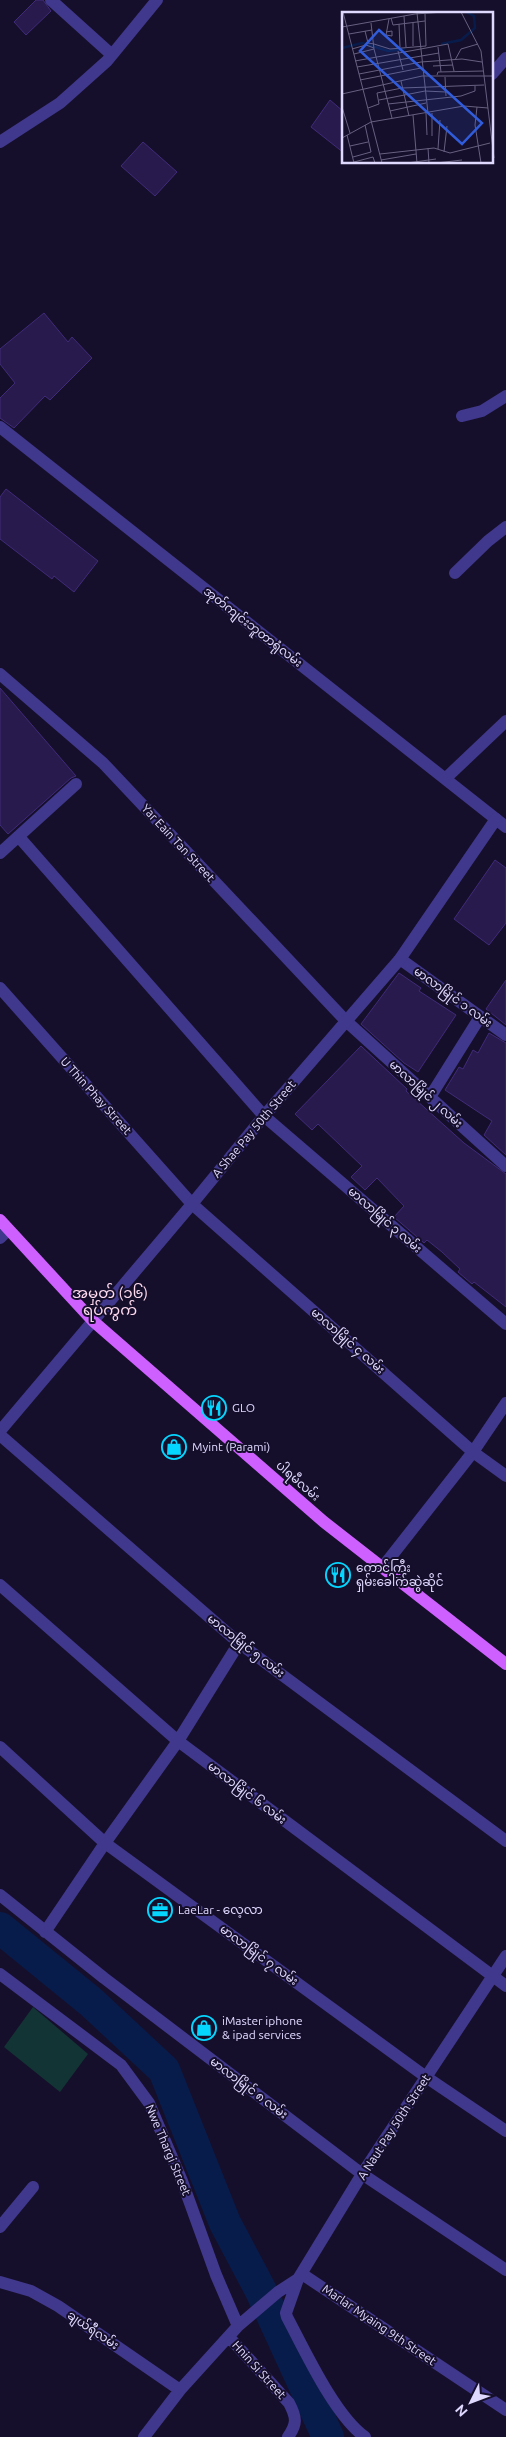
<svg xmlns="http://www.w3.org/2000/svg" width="506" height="2437" viewBox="0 0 506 2437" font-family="Ubuntu,'Noto Sans Myanmar',sans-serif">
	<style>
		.green { fill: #123435 }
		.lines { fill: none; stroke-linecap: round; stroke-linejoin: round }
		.river { stroke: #081c4b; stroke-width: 32 }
		.building { fill: #281a4d; stroke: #402b7a }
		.minor { stroke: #40388c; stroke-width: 12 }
		.tertiary { stroke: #40388c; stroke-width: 12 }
		.primary { stroke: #ce60ff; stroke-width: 12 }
		.labels { text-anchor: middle; stroke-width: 4; stroke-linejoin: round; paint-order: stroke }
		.street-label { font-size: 12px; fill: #e0d9ff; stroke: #160f2b }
		.poi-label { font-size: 12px; fill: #e0d9ff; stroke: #160f2b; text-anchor: start }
		.quarter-label { font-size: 15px; fill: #ffdbf0; stroke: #160f2b }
		.inset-river { fill: none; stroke: #081c4b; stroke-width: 2.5 }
		.inset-road { fill: none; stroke: #676080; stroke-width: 1 }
		.view { fill: #305cdc; fill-opacity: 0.15; stroke: #305cdc; stroke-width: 2.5 }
		.inset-edge { fill: none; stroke: #e0d9ff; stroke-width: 2.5 }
	</style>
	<rect width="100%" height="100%" fill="#160f2b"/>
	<path class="green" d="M33,2007l55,47 -28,38 -56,-45z"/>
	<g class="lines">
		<path class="river" d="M0,1928l91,74 73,68 61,153 36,68 67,146"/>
	</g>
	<path class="building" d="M36,0h7l8,11 -25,24 -12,-13z
		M330,100l14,12v41l-33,-26z
		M143,142l34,30 -22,24 -34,-30z
		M44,313l24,29 4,-5 20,21 -42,42 -5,-4 -31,32 -14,-10v-20l15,-15 -15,-19v-15z
		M6,489l92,72 -24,31 -20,-16 -2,3 -52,-40v-42z
		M0,688l76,88 -5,2 -63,56 -8,-9z
		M495,860l11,8v55l-17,22 -35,-26z
		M399,973l22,15 -2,3 37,24 -38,57 -14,-9 -43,-39z
		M506,980v45l-20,-16z
		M489,1033l17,10v112l-22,-20 8,-14 -47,-31 14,-23 4,2 10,-19 5,3z
		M361,1046l46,43 -1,2 58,52 42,31v133l-32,-25 -2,2 -14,-12 2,-3 -18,-17 -15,-12 -3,3 -30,-26 10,-11 -27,-28 -12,12 -14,-13 11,-11 -44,-42 -6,6 -17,-16z"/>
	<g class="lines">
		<path class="minor" d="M51,0l61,55
			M492,74l14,-16
			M0,142l60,-39 47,-42 50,-61
			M462,416l20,-5 24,-15
			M0,427l506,400
			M455,573l33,-32 18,-14
			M0,674l103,89 243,258 160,145
			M446,778l60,-57
			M19,837l245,279 242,208
			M0,853l76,-69
			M400,959l106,76
			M0,988l192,216 281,248 33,24
			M430,1097l50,-80
			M0,1238l8,-8
			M0,1435l239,208 267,198
			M382,1568l91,-116 33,-49
			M0,1585l178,156 328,245
			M0,1747l105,96 321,234 80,54
			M0,1895l104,83 258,196 144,96
			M45,1932l60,-89 73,-102 61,-98
			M0,1974l121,91 28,38 33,78 34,94 22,51
			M0,2227l33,-40
			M302,2274l204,136
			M298,2279l-12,34 1,4c18,34 48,99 78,120
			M0,2282l31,9 27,15 122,84
			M229,2337l60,66c8,15 8,21 -1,34
			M144,2437l36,-47 58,-64 40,-34 20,-13 64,-105 144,-218"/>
		<path class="tertiary" d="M0,1431l192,-227 72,-88 136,-157 96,-140"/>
		<path class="primary" d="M0,1220l93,101 231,201 182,142"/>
	</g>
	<defs>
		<symbol id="restaurant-ring" viewBox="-11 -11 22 22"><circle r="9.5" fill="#160f2b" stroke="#05d6ff" stroke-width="1.5"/><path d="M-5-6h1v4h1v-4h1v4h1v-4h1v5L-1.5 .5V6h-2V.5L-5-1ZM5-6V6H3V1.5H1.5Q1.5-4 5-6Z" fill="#05d6ff"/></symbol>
		<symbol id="shop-ring" viewBox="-11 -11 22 22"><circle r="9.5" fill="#160f2b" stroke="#05d6ff" stroke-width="1.5"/><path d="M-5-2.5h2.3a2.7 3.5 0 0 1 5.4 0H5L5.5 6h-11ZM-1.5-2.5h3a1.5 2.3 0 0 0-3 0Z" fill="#05d6ff"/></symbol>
		<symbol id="office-ring" viewBox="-11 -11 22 22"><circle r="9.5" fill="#160f2b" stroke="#05d6ff" stroke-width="1.5"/><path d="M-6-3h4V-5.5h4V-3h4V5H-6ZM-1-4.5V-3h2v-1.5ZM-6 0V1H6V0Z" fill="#05d6ff"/></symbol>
	</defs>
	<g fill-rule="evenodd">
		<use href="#restaurant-ring" x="200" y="1394" width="28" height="28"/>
		<use href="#shop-ring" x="160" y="1433" width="28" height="28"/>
		<use href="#restaurant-ring" x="324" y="1561" width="28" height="28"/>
		<use href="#office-ring" x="146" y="1896" width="28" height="28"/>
		<use href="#shop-ring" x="190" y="2014" width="28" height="28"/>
	</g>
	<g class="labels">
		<g class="street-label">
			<text transform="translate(253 627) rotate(38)" y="4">အုတ်ကျင်းဘူတာရုံလမ်း</text>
			<text transform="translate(178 843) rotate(47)" y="4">Yar Eain Tan Street</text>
			<text transform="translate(453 997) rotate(36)" y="4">မာလာမြိုင် ၁ လမ်း</text>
			<text transform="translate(426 1094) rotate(42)" y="4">မာလာမြိုင် ၂ လမ်း</text>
			<text transform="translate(96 1096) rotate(48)" y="4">U Thin Phay Street</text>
			<text transform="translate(254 1129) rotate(-50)" y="4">A Shae Pay 50th Street</text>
			<text transform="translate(385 1220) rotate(41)" y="4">မာလာမြိုင် ၃ လမ်း</text>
			<text transform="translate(348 1341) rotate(41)" y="4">မာလာမြိုင် ၄ လမ်း</text>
			<text transform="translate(298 1481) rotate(41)" y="4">ပါရမီလမ်း</text>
			<text transform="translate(246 1646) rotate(38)" y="4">မာလာမြိုင် ၅ လမ်း</text>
			<text transform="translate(247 1793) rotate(37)" y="4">မာလာမြိုင် ၆ လမ်း</text>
			<text transform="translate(259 1955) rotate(36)" y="4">မာလာမြိုင် ၇ လမ်း</text>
			<text transform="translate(249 2088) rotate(37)" y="4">မာလာမြိုင် ၈ လမ်း</text>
			<text transform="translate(394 2127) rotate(-57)" y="4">A Naut Pay 50th Street</text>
			<text transform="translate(168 2150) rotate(67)" y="4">Nwe Thargi Street</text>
			<text transform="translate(379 2325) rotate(34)" y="4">Marlar Myaing 9th Street</text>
			<text transform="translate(93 2330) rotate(34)" y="4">ချယ်ရီလမ်း</text>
			<text transform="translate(259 2370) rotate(48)" y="4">Hnin Si Street</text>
		</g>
		<g class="poi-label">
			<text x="232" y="1412">GLO</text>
			<text x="192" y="1451">Myint (Parami)</text>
			<text x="356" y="1572">တောင်ကြီး<tspan x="356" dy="14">ရှမ်းခေါက်ဆွဲဆိုင်</tspan></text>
			<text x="178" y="1914">LaeLar - လေ့လာ</text>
			<text x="222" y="2025">iMaster iphone<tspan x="222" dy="14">&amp; ipad services</tspan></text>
		</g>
		<g class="quarter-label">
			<text x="110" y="1298">အမှတ် (၁၆)<tspan x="110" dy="17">ရပ်ကွက်</tspan></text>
		</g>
	</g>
	<g transform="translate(342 12)">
		<rect width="151" height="151" fill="#160f2b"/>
		<path class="inset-river" d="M99,32l20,-4 14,-12 -1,-12 -8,-4M0,36l20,-5 26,8 17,-2"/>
		<path class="inset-road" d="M1,0l39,151M119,0l20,39 13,107M75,1l11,100M62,4l2,31M49,6l2,7 32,-4M29,11l3,26 18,69M71,11v23M57,12l1,23M0,15l73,-13 29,-2M23,19l3,12 6,1M7,22l23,-4M44,23l3,-16M44,23l6,1v-5l-6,1M32,32l16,5 36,-3 -1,-32M96,35l3,25M10,37l14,-4 8,3M56,39l5,19M12,42l20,-5M113,48l6,-11 17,-5M13,49l93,-17 6,27M91,54l20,-1M15,55l82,-14M17,62l62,-12 41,-3 20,3M95,63l1,-3 45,-1M103,65l1,19M18,68l61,-12M59,69l8,35M0,82l80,-18h72M37,88l46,-9 21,1M46,92l73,-8 14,-5v-5M0,95l8,26M135,95l-2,18 6,38M26,96l11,-4 -2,-11 25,-5 82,-3M48,99l36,-8M84,101l1,22M90,101v23M71,103l4,48M5,123l7,28M0,126l29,-16 93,-16 24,2M8,134l18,-4M86,136l1,15M96,137l2,-29M102,140l3,-26M38,142l54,-6 16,5 40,-10M11,145l18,-5 -6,-27M39,148l35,-6M12,150l19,-5 2,6M65,151l29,-4M94,151l26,-3"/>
		<path class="view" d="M37,18l103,93 -20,21 -102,-93z"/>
		<rect width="151" height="151" class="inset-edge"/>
	</g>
	<g transform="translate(471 2402) rotate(228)" stroke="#160f2b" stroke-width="4" paint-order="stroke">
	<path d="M0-4L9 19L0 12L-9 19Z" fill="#e0d9ff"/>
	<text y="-8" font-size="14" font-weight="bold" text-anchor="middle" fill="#e0d9ff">N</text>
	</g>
</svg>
